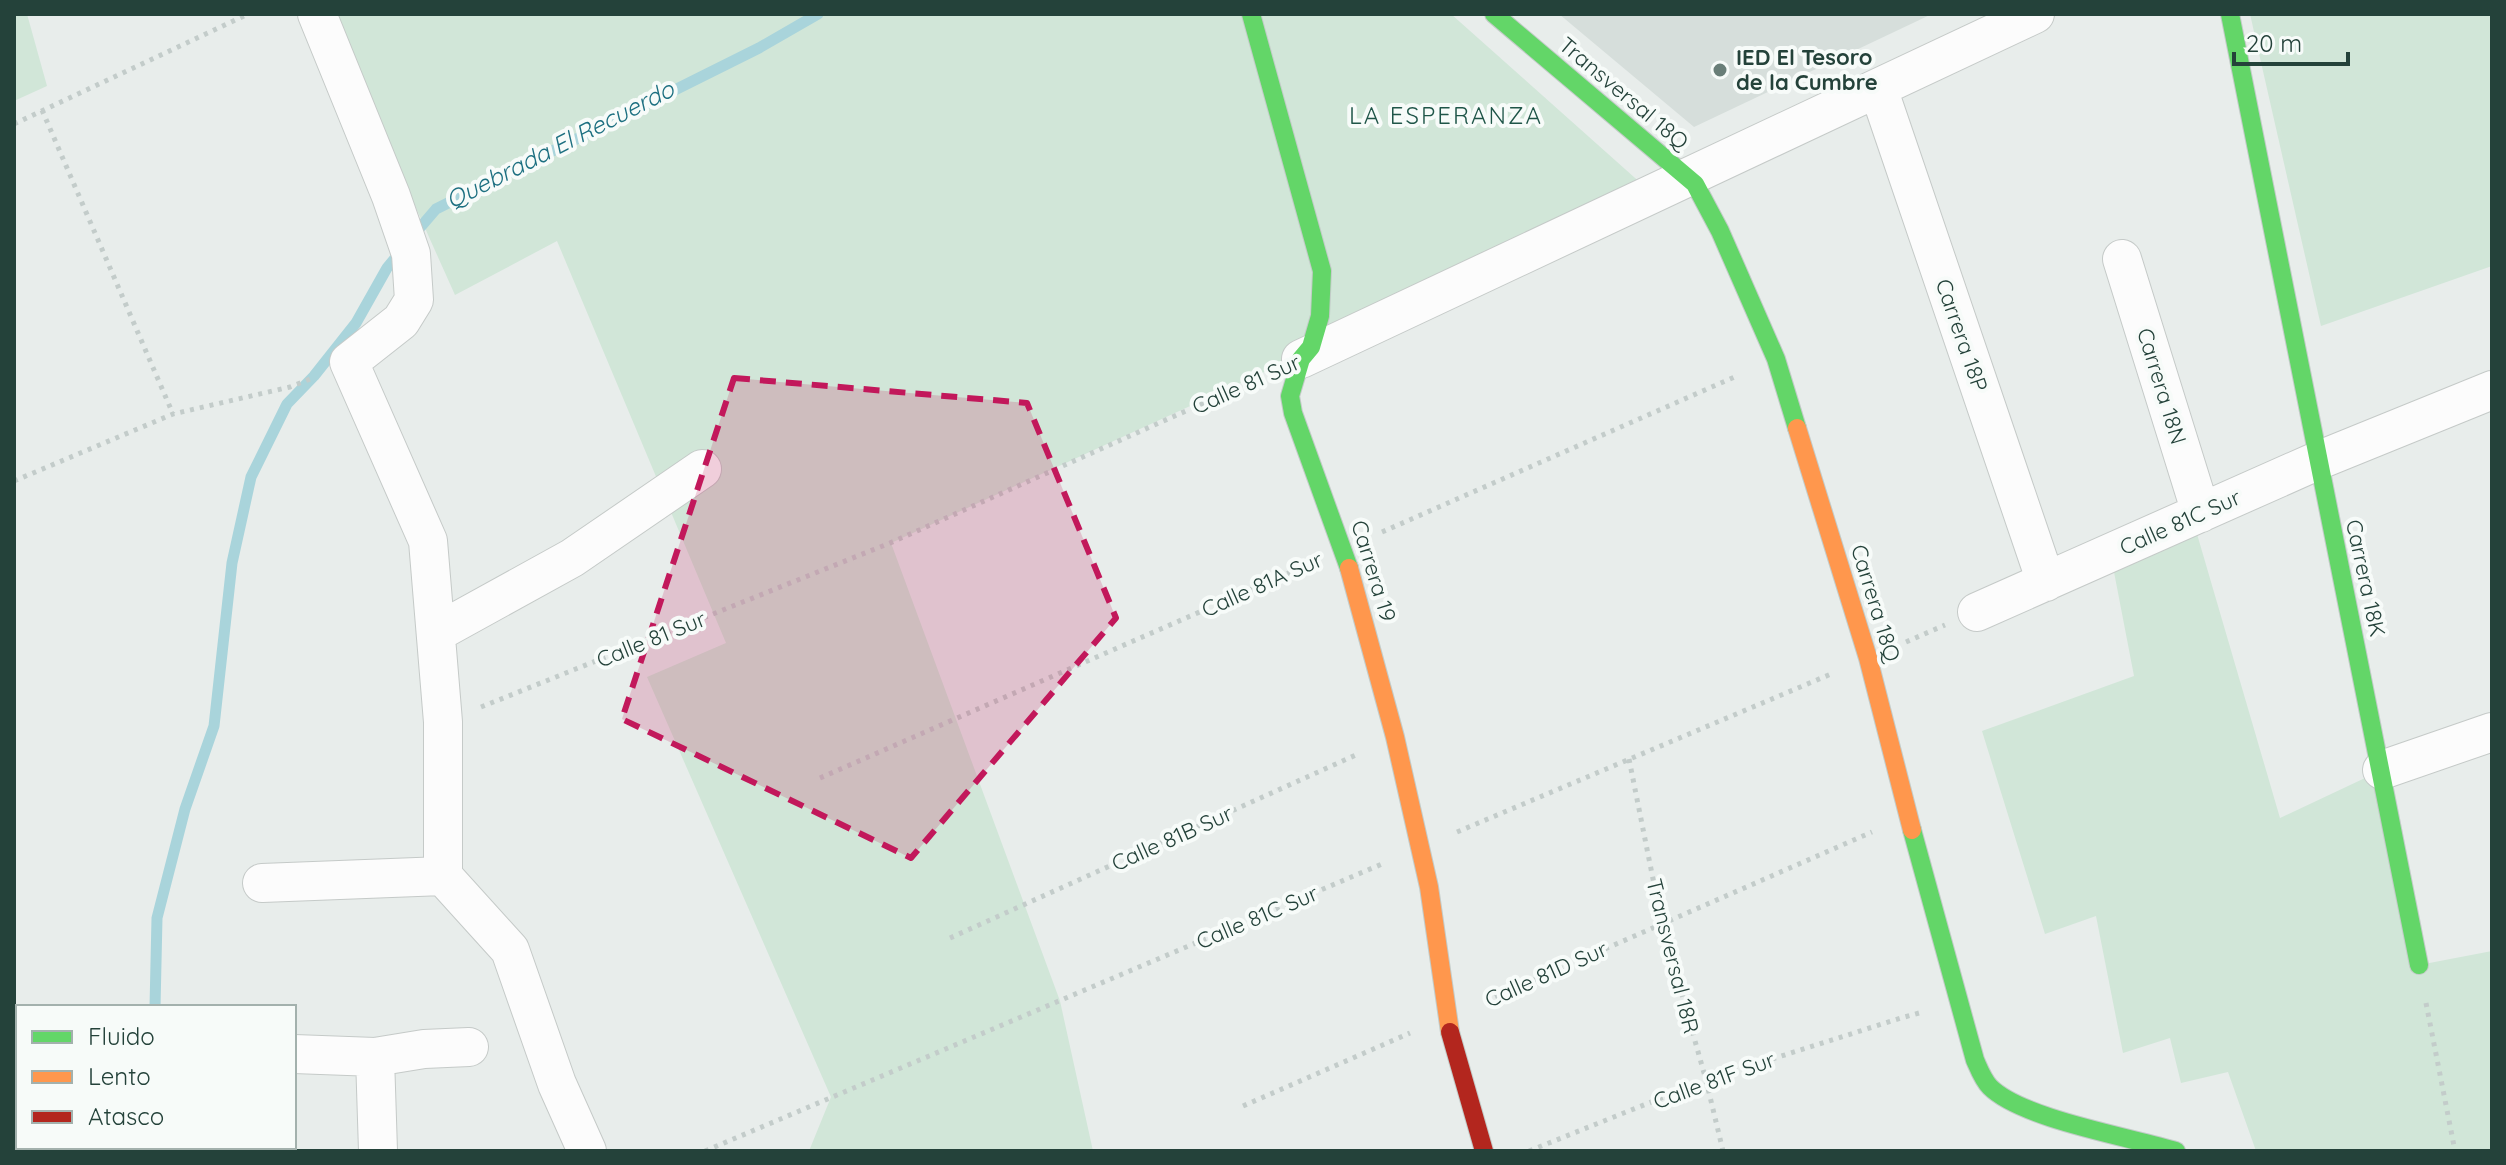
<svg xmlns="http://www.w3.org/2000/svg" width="2506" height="1165" viewBox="0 0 2506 1165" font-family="Quicksand,sans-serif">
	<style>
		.built { fill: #d6dedb }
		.green { fill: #d1e6d8 }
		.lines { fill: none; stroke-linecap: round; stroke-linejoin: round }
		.stream { stroke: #a9d4db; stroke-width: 11 }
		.street-casing { stroke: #c5cac8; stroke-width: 40 }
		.fast-casing { stroke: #c3cbc8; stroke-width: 20 }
		.slow-casing { stroke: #c3cbc8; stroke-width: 20 }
		.jam-casing { stroke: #c3cbc8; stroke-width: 20 }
		.path { stroke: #c3ccca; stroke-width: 5; stroke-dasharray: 4 6; stroke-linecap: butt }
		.street { stroke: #fcfcfc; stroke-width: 38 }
		.fast { stroke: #63d668; stroke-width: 18 }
		.slow { stroke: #ff974d; stroke-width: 18 }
		.jam { stroke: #b3261e; stroke-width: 18 }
		.marked { fill: #c2185b; fill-opacity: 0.2; stroke: #c2185b; stroke-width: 6; stroke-dasharray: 16 10; stroke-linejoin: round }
		.poi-dot { fill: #697e78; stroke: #f7fbf9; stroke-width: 3 }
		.labels { text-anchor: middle; stroke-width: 8; stroke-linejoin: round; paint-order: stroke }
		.poi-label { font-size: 22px; font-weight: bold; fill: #24423a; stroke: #f7fbf9; text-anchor: start }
		.street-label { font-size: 22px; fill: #24423a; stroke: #f7fbf9 }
		.neighbourhood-label { font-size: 24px; letter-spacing: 2px; fill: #1f5548; stroke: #f7fbf9 }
		.water-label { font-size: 24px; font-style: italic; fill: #1c6f80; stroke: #f7fbf9 }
	</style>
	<rect width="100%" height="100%" fill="#e8edeb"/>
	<path class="built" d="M1559,14h373l-238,113z"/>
	<path class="green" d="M14,14h13l20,72 -33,15z
		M329,14h1122l202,180 -762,349 169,458 33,150h-284l22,-54 -184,-420 79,-34 -169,-402 -102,54z
		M2250,14h242v252l-171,60z
		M2197,534l83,284 102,-48 37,195 73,-14v200h-236l-28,-79 -47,11 -11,-45 -47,15 -27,-137 -51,18 -63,-203 152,-55 -20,-104z"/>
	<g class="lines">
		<path class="stream" d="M412,237l24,-28 323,-161 59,-34
			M155,1007l2,-89 28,-109 29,-83 18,-163 19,-86 36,-73 27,-28 42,-53 31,-55 14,-17"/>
		<defs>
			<path id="street" d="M317,14l74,182 20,58 3,46 -13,21 -52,41 79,179 15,181v154
				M1878,88l168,494
				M2122,259l79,254
				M1301,359l734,-345
				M1977,612l340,-151 175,-71
				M436,633l136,-75 130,-89
				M2382,770l110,-38
				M262,883l181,-7 67,74 47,134 30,67
				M294,1054l81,3 49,-8 45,-2
				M375,1057l3,94
				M144,1147v4"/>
			<path id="fast" d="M1251,14l71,257 -2,45 -9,31 -10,12 -11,37 3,17 56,155
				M1494,14l201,170 25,47 56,128 21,69
				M2230,14l189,951
				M1912,830l63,230c4,9 8,20 15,27 32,32 140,50 186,64"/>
			<path id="slow" d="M1797,428l71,230 44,172
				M1349,568l46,169 34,150 21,145"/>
			<path id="jam" d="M1450,1032l34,119"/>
		</defs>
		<use href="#street" class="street-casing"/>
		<use href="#fast" class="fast-casing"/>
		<use href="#slow" class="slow-casing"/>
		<use href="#jam" class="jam-casing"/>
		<path class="path" d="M42,110l131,304
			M14,124l234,-110
			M14,481l159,-67 117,-27 25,-10
			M1382,532l357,-157
			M1906,642l39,-17
			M481,707l409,-164 363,-162
			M1629,759l33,165 44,156 17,71
			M820,778l487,-213
			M1457,832l374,-158
			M950,938l408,-184
			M1486,1001l386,-169
			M2426,1003l29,148
			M1243,1106l167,-73
			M705,1151l677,-287
			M1529,1151l177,-71 195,-62 18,-5 1,3"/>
		<use href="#street" class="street"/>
		<use href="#fast" class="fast"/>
		<use href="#slow" class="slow"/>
		<use href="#jam" class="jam"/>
	</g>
	<path class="marked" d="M734,378l293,25 89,215 -205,240 -289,-139z"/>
	<circle class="poi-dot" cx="1720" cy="70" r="8"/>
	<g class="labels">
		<g class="poi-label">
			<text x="1736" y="65">IED El Tesoro<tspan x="1736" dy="25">de la Cumbre</tspan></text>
		</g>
		<g class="street-label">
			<text transform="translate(1624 93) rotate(40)" y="8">Transversal 18Q</text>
			<text transform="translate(1962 335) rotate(71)" y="8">Carrera 18P</text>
			<text transform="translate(1246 384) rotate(-24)" y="8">Calle 81 Sur</text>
			<text transform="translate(2162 386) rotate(73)" y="8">Carrera 18N</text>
			<text transform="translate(2180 522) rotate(-24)" y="8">Calle 81C Sur</text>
			<text transform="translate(1374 571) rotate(73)" y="8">Carrera 19</text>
			<text transform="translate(2366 578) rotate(78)" y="8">Carrera 18K</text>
			<text transform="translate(1262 584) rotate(-24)" y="8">Calle 81A Sur</text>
			<text transform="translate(1876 603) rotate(73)" y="8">Carrera 18Q</text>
			<text transform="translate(651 639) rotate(-22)" y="8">Calle 81 Sur</text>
			<text transform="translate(1172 838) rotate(-24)" y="8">Calle 81B Sur</text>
			<text transform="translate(1257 917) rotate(-23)" y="8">Calle 81C Sur</text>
			<text transform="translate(1673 956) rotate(76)" y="8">Transversal 18R</text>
			<text transform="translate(1546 974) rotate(-24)" y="8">Calle 81D Sur</text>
			<text transform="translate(1714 1080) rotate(-20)" y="8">Calle 81F Sur</text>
		</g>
		<g class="neighbourhood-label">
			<text x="1446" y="124">LA ESPERANZA</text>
		</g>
		<g class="water-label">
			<text transform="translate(560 145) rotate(-27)" y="8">Quebrada El Recuerdo</text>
		</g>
	</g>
	<rect width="2506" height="1165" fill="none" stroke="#24423a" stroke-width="32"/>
	<rect x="16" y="1005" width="280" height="144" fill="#f7fbf9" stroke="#a3b1ad" stroke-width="2"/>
	<rect x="32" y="1031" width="40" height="12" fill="#63d668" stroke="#a3b1ad" stroke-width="2"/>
	<text x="88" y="1045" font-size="24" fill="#24423a">Fluido</text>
	<rect x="32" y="1071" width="40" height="12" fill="#ff974d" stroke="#a3b1ad" stroke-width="2"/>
	<text x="88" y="1085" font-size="24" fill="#24423a">Lento</text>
	<rect x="32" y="1111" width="40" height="12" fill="#b3261e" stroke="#a3b1ad" stroke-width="2"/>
	<text x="88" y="1125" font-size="24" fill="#24423a">Atasco</text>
	<path d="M2234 52v12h114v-12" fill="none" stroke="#24423a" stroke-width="4"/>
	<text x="2246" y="52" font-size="24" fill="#24423a" stroke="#f7fbf9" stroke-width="6" paint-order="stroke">20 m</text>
</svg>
